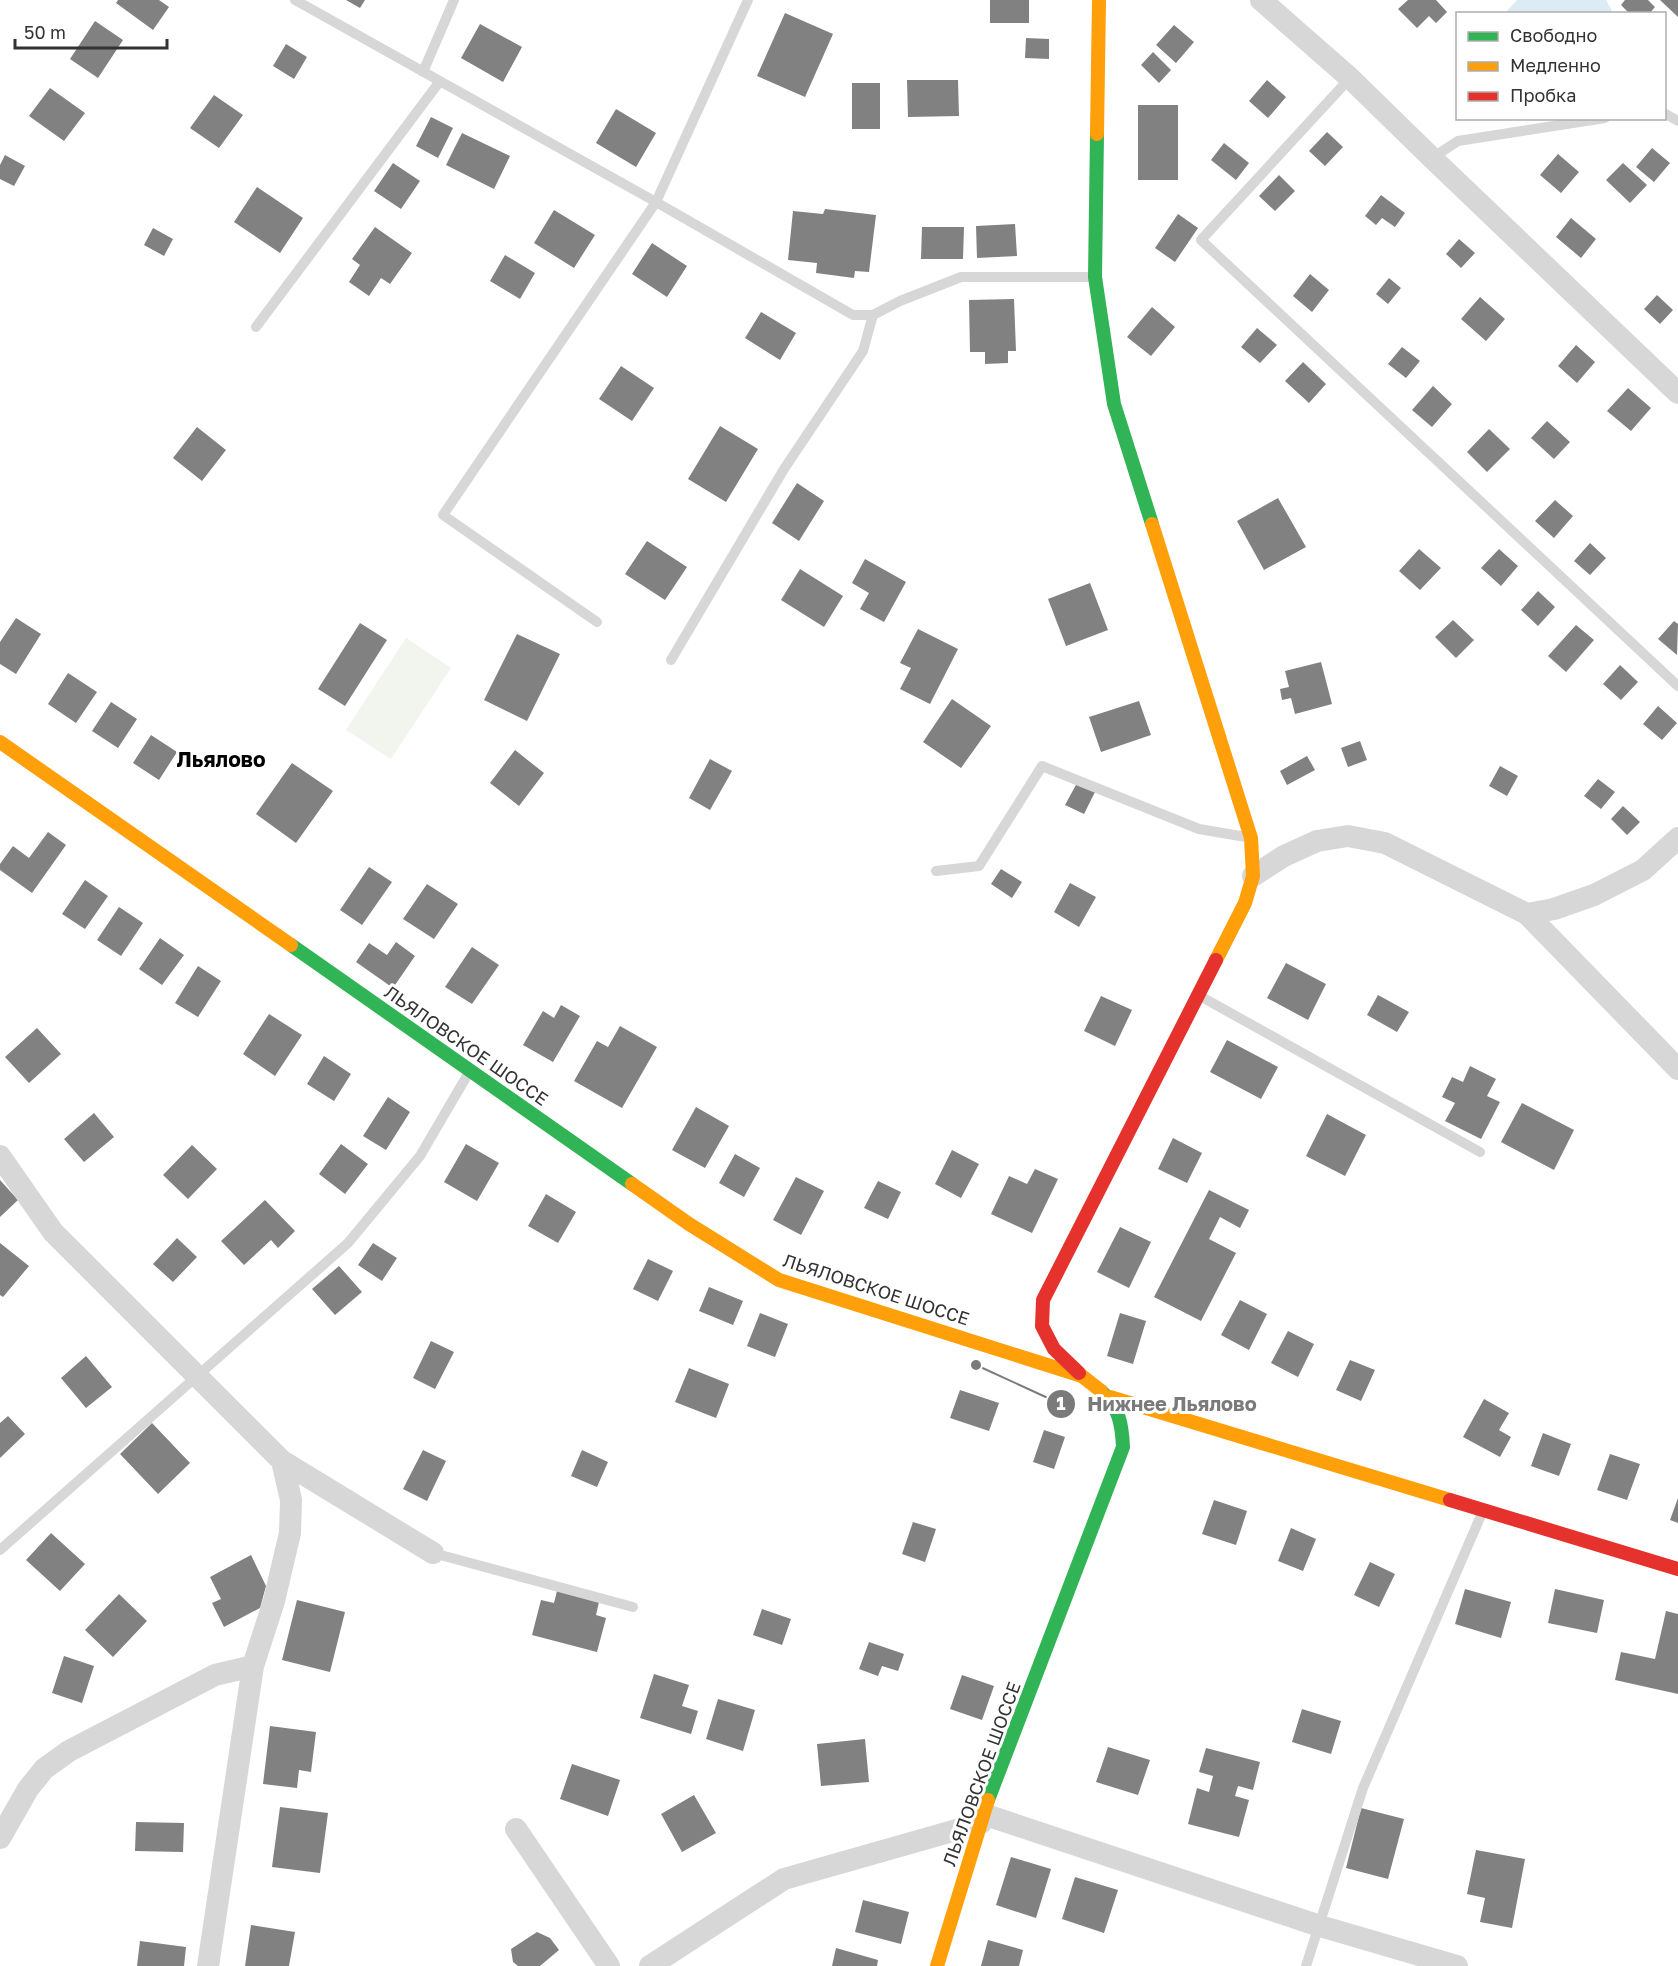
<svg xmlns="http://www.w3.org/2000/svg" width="1678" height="1966" viewBox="0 0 1678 1966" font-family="'Golos Text',sans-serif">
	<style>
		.green { fill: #f1f5ed }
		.water { fill: #dcebf4 }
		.building { fill: #818181 }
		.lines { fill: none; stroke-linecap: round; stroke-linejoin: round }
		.lane { stroke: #d7d7d7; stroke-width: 10 }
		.street { stroke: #d7d7d7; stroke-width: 22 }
		.fast { stroke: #30b455; stroke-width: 14 }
		.slow { stroke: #ff9f0a; stroke-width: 14 }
		.jam { stroke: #e5322d; stroke-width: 14 }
		.labels { text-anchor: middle; stroke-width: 6; stroke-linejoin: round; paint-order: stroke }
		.street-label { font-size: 18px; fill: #333; stroke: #fff }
		.quarter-label { font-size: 21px; font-weight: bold; fill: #000; stroke: #fff }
		.leader { fill: none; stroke: #7a7a7a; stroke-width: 2 }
		.callout-dot { fill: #7a7a7a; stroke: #fff; stroke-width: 2 }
		.mark-label { font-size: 18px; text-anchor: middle; font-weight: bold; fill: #fff }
		.callout-label { font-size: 20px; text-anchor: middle; font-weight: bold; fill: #7a7a7a; stroke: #fff; stroke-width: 6; stroke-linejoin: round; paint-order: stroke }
	</style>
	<rect width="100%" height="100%" fill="#fff"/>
	<path class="green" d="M406,638l45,30 -60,91 -45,-29z"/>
	<path class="water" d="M1517,0h89l7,13h-108z"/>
	<path class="building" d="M118,0h41l10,7 -16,23 -37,-27z
		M346,0h19l-5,8z
		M990,0h39v23h-39z
		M1408,0h28l11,12 -11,11 -7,-7 -12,12 -19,-19z
		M1625,0h23l7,7 -6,7h-19l-9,-9z
		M1660,0h18v17z
		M785,13l48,21 -28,63 -48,-21z
		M95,21l28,19 -25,38 -28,-19z
		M480,24l42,23 -19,35 -42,-24z
		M1174,25l20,17 -18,21 -20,-18z
		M1026,38l23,1v20l-24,-1z
		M286,44l21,13 -13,22 -21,-13z
		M1153,52l18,18 -12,13 -18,-18z
		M907,80h51l1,36 -51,1z
		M1267,80l19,17 -18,21 -19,-17z
		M852,83h28v46h-28z
		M50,88l35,25 -21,28 -35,-25z
		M214,95l29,20 -24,33 -29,-20z
		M1138,105h40v75h-40z
		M616,109l40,24 -20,34 -40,-24z
		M431,117l22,11 -15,30 -22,-12z
		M1327,132l16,15 -18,19 -16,-15z
		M462,133l48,23 -16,33 -48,-24z
		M1224,143l25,20 -13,17 -25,-20z
		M1652,148l18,15 -16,19 -18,-15z
		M1558,154l21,18 -18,21 -21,-18z
		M5,155l20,11 -11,20 -14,-7v-14z
		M393,163l27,18 -19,28 -27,-18z
		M1623,163l24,22 -17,18 -24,-23z
		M1279,175l16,16 -20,20 -16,-15z
		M257,187l46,31 -23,35 -46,-31z
		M1381,195l24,18 -10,14 -13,-9 -6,7 -11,-9z
		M825,209l51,6 -7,57 -14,-1 -1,7 -38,-5 1,-10 -29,-3 5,-49 30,3z
		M554,210l41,25 -21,33 -40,-25z
		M1178,214l20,14 -23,34 -20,-14z
		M1571,218l25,21 -15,19 -25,-21z
		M1015,224l2,32 -40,2 -1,-32z
		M375,227l37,26 -22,31 -9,-6 -12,18 -20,-14 11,-17 -8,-6z
		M922,227h42l-1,32h-42z
		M153,228l20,11 -9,17 -20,-11z
		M1459,239l16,14 -14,15 -15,-14z
		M652,243l35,23 -20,31 -35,-23z
		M505,255l30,18 -15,26 -30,-18z
		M1310,274l19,16 -17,22 -19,-16z
		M1389,278l12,10 -13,16 -12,-10z
		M1657,295l16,15 -13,14 -16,-15z
		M1480,297l25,22 -19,22 -25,-22z
		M1014,299l2,52h-8v12l-23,1v-12h-15l-1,-52z
		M1152,307l23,20 -24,29 -24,-19z
		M761,312l35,21 -16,27 -35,-22z
		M1257,328l20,17 -17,18 -19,-16z
		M1576,345l19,17 -18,21 -19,-17z
		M1402,347l18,14 -14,17 -18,-14z
		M1303,362l23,22 -17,19 -24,-22z
		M621,366l33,22 -22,33 -33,-22z
		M1433,386l19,18 -20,23 -20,-17z
		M1628,388l23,20 -20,23 -24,-20z
		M1547,421l23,21 -16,17 -23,-21z
		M720,426l38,23 -32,53 -38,-23z
		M197,427l29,23 -24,31 -29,-23z
		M1489,429l21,20 -23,23 -20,-20z
		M797,483l27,18 -25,40 -27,-18z
		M1278,498l28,49 -42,23 -27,-49z
		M1555,500l18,16 -19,22 -19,-17z
		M647,541l40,26 -22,33 -40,-26z
		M1590,543l16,15 -16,17 -16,-14z
		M1419,549l22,19 -21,22 -21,-19z
		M1499,549l19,17 -17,20 -20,-18z
		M865,559l41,23 -22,40 -24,-13 9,-16 -17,-10z
		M800,569l43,27 -19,31 -43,-27z
		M1090,583l18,47 -42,16 -18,-47z
		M1538,591l17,16 -17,19 -17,-16z
		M16,618l25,16 -25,40 -16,-10v-22z
		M1453,620l21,20 -18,18 -21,-21z
		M1674,621l4,3 -1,31 -19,-16z
		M360,623l27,17 -42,66 -27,-17z
		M1576,625l18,15 -28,32 -18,-16z
		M918,629l40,20 -28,55 -30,-15 11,-21 -11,-5z
		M517,634l43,20 -33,67 -43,-21z
		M1321,662l11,42 -37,10 -4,-16 -9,2 -2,-11 9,-2 -4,-16z
		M1620,665l18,17 -17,18 -18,-16z
		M68,673l29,19 -21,31 -28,-19z
		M952,699l39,27 -30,42 -38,-26z
		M1139,701l12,34 -50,17 -12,-35z
		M111,702l26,17 -19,29 -26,-17z
		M1658,706l19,17 -15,17 -19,-16z
		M151,735l26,17 -18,28 -26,-17z
		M1360,741l7,19 -19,7 -7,-19z
		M515,750l29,23 -25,33 -29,-23z
		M1307,756l8,14 -28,15 -7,-14z
		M710,759l22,12 -22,39 -21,-12z
		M292,763l41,28 -37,52 -40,-29z
		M1500,766l18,10 -11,20 -18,-10z
		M1598,779l17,13 -14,17 -17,-13z
		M1077,783l18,9 -11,22 -19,-9z
		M1623,806l17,16 -13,13 -16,-16z
		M48,832l18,13 -34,48 -32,-23v-6l13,-18 16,12z
		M369,867l23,15 -30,43 -22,-15z
		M1001,869l21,13 -10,16 -21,-14z
		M85,880l23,16 -23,33 -23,-15z
		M1070,883l26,14 -17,30 -25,-15z
		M427,884l31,20 -24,35 -31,-20z
		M119,907l24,16 -22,33 -24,-16z
		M160,938l24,17 -22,30 -23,-16z
		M396,942l19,14 -22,32 -37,-26 13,-19 18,12z
		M472,947l27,18 -27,39 -27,-17z
		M1286,963l40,21 -18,36 -41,-22z
		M198,966l23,15 -23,36 -23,-14z
		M1378,995l31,17 -12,20 -30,-17z
		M1101,996l31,14 -17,36 -31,-15z
		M561,1005l19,11 -27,46 -30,-17 20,-34 11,7z
		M269,1014l33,21 -27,41 -32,-22z
		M620,1026l37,21 -35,61 -48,-27 23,-40 11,6z
		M37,1028l24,26 -32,29 -24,-26z
		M1227,1040l51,27 -17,32 -51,-27z
		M324,1056l27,18 -17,27 -27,-17z
		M1470,1066l26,13 -9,17 13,6 -19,37 -36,-18 10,-18 -13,-6 10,-20 11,5z
		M388,1097l22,15 -24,38 -23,-14z
		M1522,1103l52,27 -20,40 -53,-28z
		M696,1107l33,19 -24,42 -33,-18z
		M94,1113l20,24 -30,25 -20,-23z
		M1327,1114l39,21 -21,41 -39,-20z
		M1173,1138l29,15 -15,30 -29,-14z
		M341,1144l27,20 -23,30 -26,-20z
		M466,1144l33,19 -22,38 -33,-19z
		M192,1145l25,24 -29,30 -25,-24z
		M952,1150l27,14 -18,34 -26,-14z
		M735,1154l25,14 -16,29 -25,-14z
		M1035,1169l23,10 -26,54 -41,-19 18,-38 18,8z
		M796,1177l28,14 -23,44 -28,-15z
		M0,1180l18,20 -18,17z
		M878,1181l23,11 -13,27 -24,-11z
		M1209,1190l40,20 -9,18 -20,-11 -11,22 27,14 -35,68 -47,-24z
		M546,1194l30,18 -18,31 -30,-17z
		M265,1200l30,31 -17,17 -7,-8 -27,25 -23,-24z
		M1120,1227l31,15 -22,46 -32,-16z
		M177,1238l20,19 -24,25 -20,-18z
		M0,1243l29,23 -26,31 -3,-2z
		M373,1243l24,15 -15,23 -24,-16z
		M648,1259l25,12 -15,30 -25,-12z
		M339,1266l23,26 -27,23 -23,-26z
		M709,1287l34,14 -10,24 -34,-14z
		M1240,1300l27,14 -18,36 -28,-15z
		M760,1313l28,11 -13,33 -28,-11z
		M1120,1313l26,8 -13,43 -26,-8z
		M1288,1331l26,13 -16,33 -27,-14z
		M431,1341l23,11 -19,37 -22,-11z
		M86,1356l26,31 -26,21 -25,-30z
		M1350,1360l25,10 -14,31 -25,-11z
		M689,1368l40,16 -13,34 -41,-16z
		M960,1390l39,13 -10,28 -39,-13z
		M1484,1399l25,14 -10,17 12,7 -11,20 -37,-20z
		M8,1416l17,18 -25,24v-35z
		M152,1423l38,40 -32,31 -38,-40z
		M1044,1430l21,7 -11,32 -21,-7z
		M1543,1433l28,11 -12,32 -28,-10z
		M423,1450l23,11 -19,40 -24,-12z
		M582,1450l26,12 -11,25 -26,-11z
		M1610,1454l30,10 -13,36 -30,-10z
		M1678,1498v25l-8,-3z
		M1214,1500l33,11 -11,34 -34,-11z
		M913,1522l23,7 -11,33 -23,-8z
		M1291,1528l25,11 -13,32 -25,-10z
		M51,1533l34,31 -25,27 -34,-31z
		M251,1555l15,31 -6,22 -36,19 -12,-24 9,-4 -11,-22z
		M1370,1562l25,12 -16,33 -25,-12z
		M1465,1589l46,13 -10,36 -46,-14z
		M1555,1589l49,11 -7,33 -49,-10z
		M557,1591l42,11 -3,13 10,3 -9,34 -65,-17 9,-35 13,3z
		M119,1594l28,27 -34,36 -28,-27z
		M297,1600l48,12 -15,60 -48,-12z
		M762,1609l29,10 -9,26 -29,-10z
		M1666,1611l12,3v80l-63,-14 6,-28 34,7z
		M869,1642l35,12 -6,17 -16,-5 -4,10 -19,-7z
		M64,1656l30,10 -12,37 -30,-10z
		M654,1674l35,11 -7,21 16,5 -7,23 -51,-16z
		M962,1675l32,11 -12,34 -32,-11z
		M718,1699l37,11 -12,41 -37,-12z
		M1302,1709l39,12 -10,33 -39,-12z
		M270,1726l46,6 -5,40 -12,-2 -2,18 -34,-4z
		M865,1739l4,43 -48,4 -4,-42z
		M1108,1747l42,13 -12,35 -42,-13z
		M1206,1748l54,14 -7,28 -15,-4 -3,10 14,4 -10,37 -51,-13 9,-36 12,4 4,-16 -14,-4z
		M572,1764l48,16 -12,36 -48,-17z
		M694,1795l22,38 -34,19 -21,-38z
		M280,1807l48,6 -8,60 -48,-6z
		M1361,1808l43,11 -16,60 -42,-11z
		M136,1822l48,1 -1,29 -48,-1z
		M1476,1850l49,9 -13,69 -32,-6 5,-24 -18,-4z
		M1011,1857l40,12 -15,49 -40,-13z
		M1075,1877l43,13 -14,43 -42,-14z
		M863,1900l46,12 -8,32 -46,-12z
		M251,1925l44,7 -6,34h-44z
		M537,1932l13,6 9,12 -19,16h-22l-5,-4 -2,-13z
		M988,1940l35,10 -4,16h-38z
		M140,1941l46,6 -2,19h-47z
		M836,1948l42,12 -1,6h-45z"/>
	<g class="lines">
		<path class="lane" d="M295,0l361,202 197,113h20l27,-14 61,-24h131
			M423,72l31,-72
			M1350,78l-149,162 477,446
			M1664,113l14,8
			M1432,158l26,-17 147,-23
			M256,327l184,-246
			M597,622l-154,-107 213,-313 92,-202
			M671,660l113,-191 79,-118 10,-36
			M936,871l43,-5 63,-100 157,63 47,8
			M1200,996l280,156
			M0,1550l348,-307 72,-87 48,-82
			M433,1553l200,54
			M1306,1966l57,-178 119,-275"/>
		<path class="street" d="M1261,0l89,78 82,80 246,235
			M1253,876l31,-20 33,-15 31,-5 37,7 142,71 151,155
			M1527,914l27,-5 40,-14 49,-25 35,-32
			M0,1156l53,76 229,229 151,92
			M983,1814l337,112 137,40
			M516,1829l93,137
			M0,1838l28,-49 16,-20 25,-18 146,-76 38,-9
			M208,1966l45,-300 21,-65 16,-68 1,-33 -9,-39
			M650,1966l134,-87 197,-56"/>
		<path class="fast" d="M1097,134l-2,143 19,127 38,120
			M291,945l341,239
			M988,1800l135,-353c-1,-23 -4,-40 -22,-56"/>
		<path class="slow" d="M1097,134l2,-134
			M1152,524l99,314 2,38 -8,27 -29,57
			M0,742l291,203
			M632,1184l57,40 90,56 303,96 19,15
			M1110,1397l340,103
			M937,1966l51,-166"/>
		<path class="jam" d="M1079,1373l-25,-24 -12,-23 1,-26 173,-340
			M1450,1500l228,69"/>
	</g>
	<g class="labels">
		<g class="street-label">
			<text transform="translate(466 1046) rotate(35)" y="6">ЛЬЯЛОВСКОЕ ШОССЕ</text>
			<text transform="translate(876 1290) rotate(18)" y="6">ЛЬЯЛОВСКОЕ ШОССЕ</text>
			<text transform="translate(982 1774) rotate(-70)" y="6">ЛЬЯЛОВСКОЕ ШОССЕ</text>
		</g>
		<g class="quarter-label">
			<text x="221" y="767">Льялово</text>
		</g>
	</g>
	<path class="leader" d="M976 1365L1061 1404"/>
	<g class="callout-dot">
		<circle cx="976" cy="1365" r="6"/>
		<circle cx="1061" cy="1404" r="15"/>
	</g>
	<g class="mark-label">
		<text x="1061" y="1410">1</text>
	</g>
	<g class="callout-label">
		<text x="1172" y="1411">Нижнее Льялово</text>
	</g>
	<rect x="1456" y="12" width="210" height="108" fill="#ffffff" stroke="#adadad" stroke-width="1.5"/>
	<rect x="1468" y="32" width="30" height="9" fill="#30b455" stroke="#adadad" stroke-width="1.5"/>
	<text x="1510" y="42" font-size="18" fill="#333333">Свободно</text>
	<rect x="1468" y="62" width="30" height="9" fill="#ff9f0a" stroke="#adadad" stroke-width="1.5"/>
	<text x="1510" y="72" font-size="18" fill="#333333">Медленно</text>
	<rect x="1468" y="92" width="30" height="9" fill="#e5322d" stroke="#adadad" stroke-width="1.5"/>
	<text x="1510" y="102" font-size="18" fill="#333333">Пробка</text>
	<path d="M15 39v9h152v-9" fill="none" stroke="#333333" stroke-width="3"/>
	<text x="24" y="39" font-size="18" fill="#333333" stroke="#ffffff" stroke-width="4.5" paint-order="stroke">50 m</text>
</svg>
